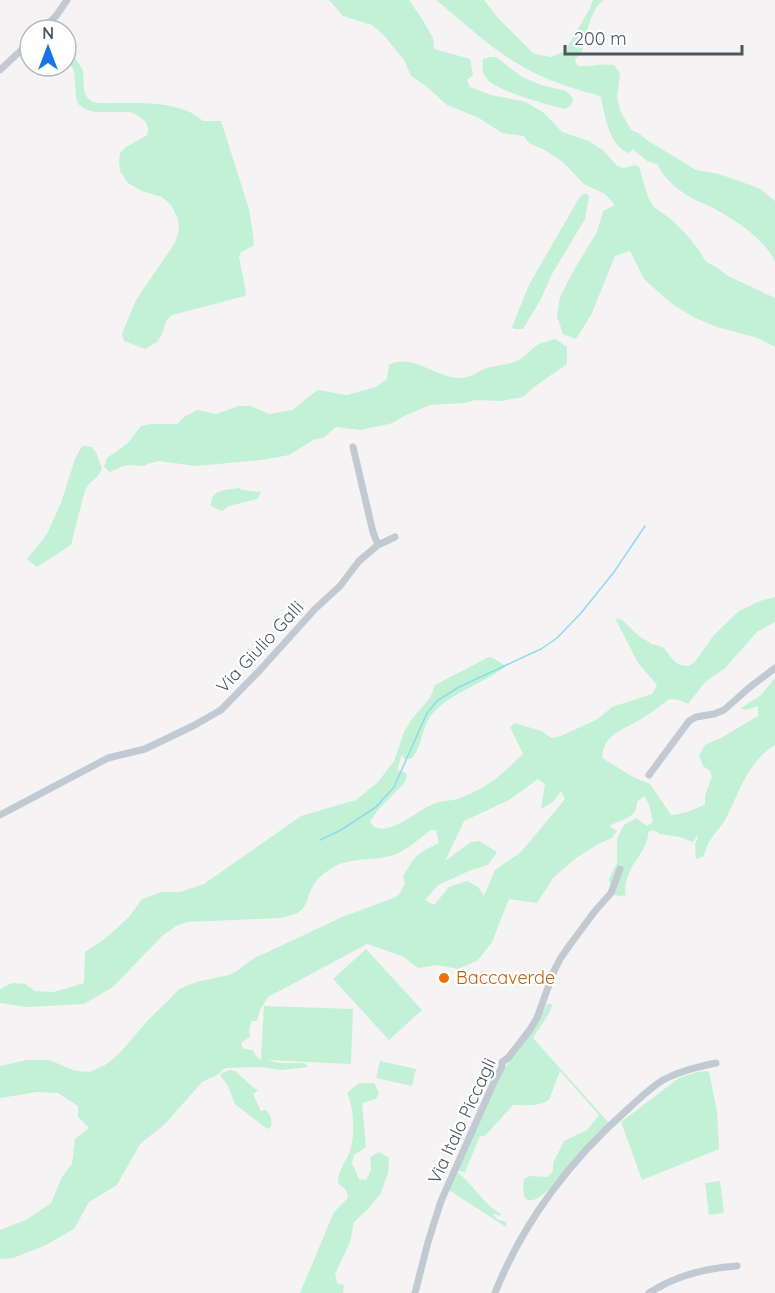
<svg xmlns="http://www.w3.org/2000/svg" width="775" height="1293" viewBox="0 0 775 1293" font-family="Quicksand,sans-serif">
	<style>
		.green { fill: #c3f1d5; fill-rule: evenodd }
		.lines { fill: none; stroke-linecap: round; stroke-linejoin: round }
		.stream { stroke: #90daee; stroke-width: 1.5 }
		.minor { stroke: #c1cad2; stroke-width: 7 }
		.food-dot { fill: #e8710a; stroke: #fff; stroke-width: 2 }
		.labels { text-anchor: middle; stroke-width: 4.5; stroke-linejoin: round; paint-order: stroke }
		.street-label { font-size: 18px; fill: #4a5661; stroke: #fff }
		.food-label { font-size: 18px; fill: #c56008; stroke: #fff; text-anchor: start }
	</style>
	<rect width="100%" height="100%" fill="#f5f3f3"/>
	<path class="green" d="M327,0h82l13,19 11,19 1,11 36,10 3,16 -6,5 3,7 21,8 35,7 18,11 18,19 27,9 15,10 13,15 7,2 11,-3 4,2 9,30 6,10 18,13 14,14 12,15 8,13 12,6 10,8 47,22v49l-17,-9 -41,-11 -24,-10 -22,-14 -27,-24 -14,-28 -15,5 -24,59 -15,24 -13,-5 -6,-18 3,-19 15,-29 22,-36 6,-21 12,-6 -10,-11 -21,-10 -21,-22 -20,-13 -14,-6 -5,-7 -22,-3 -23,-15 -32,-13 -21,-19 -15,-10 -7,-16 -21,-26 -11,-9 -29,-9 -13,-15z
		M436,0h48l14,18 36,36 17,3 14,-6 25,-43 3,-8h11c-14,9 -16,32 -21,48 -1,4 -5,8 -8,12l1,4 3,2c12,1 23,-3 35,-1l6,8 -3,25 3,12 11,20 7,3 12,9 46,28 23,4 31,11 10,4 15,12v60c-12,-23 -37,-39 -60,-52 -8,-5 -17,-7 -25,-12 -14,-8 -26,-19 -33,-33l-10,-3 -14,-12 -4,4c-19,-5 -25,-40 -28,-56 -6,-4 -14,-4 -22,-7 -20,-6 -41,-14 -59,-25 -31,-17 -56,-43 -84,-65z
		M66,32l1,13 16,25 1,21 2,5 5,5 7,2c32,1 81,-5 105,18h18l28,88 5,33 -1,4 -12,6 -2,5 7,35 -1,4 -73,19 -6,6 -4,13 -5,8 -12,7 -21,-8 -2,-7 14,-34 39,-57 4,-14 -1,-10 -7,-14 -9,-8 -20,-6 -14,-8 -8,-12 -1,-9 1,-9 6,-6 21,-12c5,-11 -7,-20 -17,-23h-35l-10,-3 -7,-5 -2,-7 -2,-27 -8,-11z
		M490,57h6l26,20 19,8 25,6 7,7 -1,6 -6,5c-16,-3 -67,-18 -77,-28 -7,-6 -7,-13 -6,-22z
		M585,193l4,3 -4,23 -33,55 -11,25 -18,30h-9l-2,-2 17,-42 50,-87z
		M555,339l12,8v17l-33,23 -11,10 -22,4 -26,-1 -10,3 -35,2 -28,12 -9,6 -33,7 -24,-3 -13,11 -8,1 -26,16 -27,5 -66,6 -37,-5 -9,2 -6,3 -15,-1 -8,2 -11,5 -6,-5 3,-9 21,-15 13,-17 10,-2h26l7,-7 13,-7 19,4 23,-8h12l18,8 24,-4 18,-15 7,-5 29,5 29,-8 11,-8 2,-14c22,-13 51,15 72,13 10,0 17,-7 26,-10 10,-3 23,-3 32,-8 7,-4 12,-11 18,-15 6,-3 12,-4 18,-6z
		M82,446l10,1 5,7 5,15c-5,11 -11,10 -17,21l-14,55 -34,22 -10,-8 20,-25 14,-31 14,-44z
		M239,488l3,2 19,2 -4,7 -28,7 -7,5 -11,-5c-1,-17 15,-16 28,-18z
		M775,597v25l-18,10 -32,36 -20,14 -17,22 -9,-4 -10,-1c-9,7 -18,14 -28,20 -19,12 -37,14 -39,39l31,19 17,7 21,31c9,0 26,-6 34,-11v-9l7,-18 -2,-6 -7,-5 -4,-10 6,-11 16,-7 37,-22v-10l-12,4 -5,-2 20,-13 14,-17v67c-29,18 -35,47 -50,75 -4,7 -10,12 -14,19 -4,5 -5,12 -8,18l-7,2 -1,-14 3,-8 -1,-1 -4,6 -13,-5 -20,-3 -7,-4 -5,2c1,15 -13,27 -19,41 -3,6 -4,13 -4,20l2,2 -9,1 -5,-2 -4,-15 8,-16v-24l7,-14 12,-7 11,8 6,-4 -4,-18 -5,-8 -7,6c0,17 -16,17 -28,24l8,5 -5,7 -14,6 -22,14 -23,20 -16,25 -28,-4 -17,43 -14,18 -20,9 -21,-4 -19,3 -16,-12 -35,-12 -99,53 -8,13 -3,11h-5l-3,8 1,8 -8,5 -1,3 3,4 9,1 3,6 5,4 3,-54 89,3 -2,55 -84,-4 13,3h24l3,2v2l-26,3 -21,-3 -34,1 -4,2 -3,4 -17,8 -38,43 -24,19 -23,41 -28,17 -15,27 -28,16 -33,13 -13,1v-29l26,-10 25,-17 11,-26 10,-13 3,-25 14,-11 -11,-11v-11l-20,-13 -21,-1 -37,6v-32l27,-6h22l27,11 14,1 15,-7 13,-10 31,-36 19,-18 11,-12 17,-7 33,-7 8,-4 17,-13 16,-7 72,-34 54,-20 4,-4 5,-10 -2,-6c12,-22 14,-23 36,-34l-3,-13h-5c-11,8 -23,19 -35,24 -21,8 -45,2 -64,14 -8,5 -16,11 -20,20 -5,8 -4,18 -13,24 -5,3 -13,4 -18,6l-94,4 -11,4 -14,10 -49,51 -29,17 -57,3 -27,-4v-14l12,-6 13,1 10,7 19,1 30,-9 1,-31 21,-14 23,-21 13,-18 20,-7h18l24,-8 97,-68 55,-16 22,-18 16,-21 10,-29 7,-12 19,-22 5,-13 52,-27 4,-1 15,9c-23,18 -52,25 -72,46 -13,13 -11,35 -23,47h-7l-2,-4 -5,15 8,2 2,4 -2,6 -28,29 -7,11c12,20 47,-11 61,-17 8,-4 18,-4 27,-6 11,-4 24,-11 33,-17 12,-8 22,-19 32,-28l-13,-27 5,-4 26,8 11,7 9,-2 37,-17 14,-12 40,-13 5,-9 -19,-22 -23,-45 7,2 17,16 13,8 11,3 11,14 6,4 8,1 6,-3 20,-28 25,-24 21,-10zM538,779l7,5 -4,25 12,-7 8,-11 4,8 -44,53 -26,18 -11,26 -6,-9 -11,-6 -18,6 -15,18 -9,-5 13,-15 33,-15 17,-5 9,-13 -18,-11 -8,1 -26,19 19,-40 45,-21z
		M366,949l56,61 -33,30 -56,-61z
		M547,1004h6l-5,11 -15,23 75,84 -51,57c-4,7 -20,24 -29,21 -2,-1 -3,-3 -4,-4l-1,-12 2,-6 5,-2 17,1 6,-6v-8l11,-22 23,-11 12,-15 -39,-44 -11,29c-11,7 -24,5 -36,5l-28,31h-5l-15,36 -7,-1c16,-37 31,-75 51,-109 12,-20 27,-38 38,-58z
		M380,1061l36,8 -4,17 -36,-8z
		M230,1070l5,1 20,18 4,1 -6,4 8,17 5,-1c5,6 6,9 5,17l-4,2 -32,-25 -7,-18 -8,-11 2,-2z
		M708,1071l2,5 7,36 2,37 -77,31 -21,-58 58,-44 18,-6z
		M359,1083h15l5,10 -3,6 -14,4 4,44 -12,8 -2,8 7,16 7,1 5,-10 -1,-13 9,-5 10,6 -1,15 -7,20 -13,16 -14,13 -4,20 -15,32 2,9 7,2 -1,8h-43l34,-81 14,-14 -2,-8 -8,-7c0,-12 8,-22 12,-32 5,-15 4,-44 -3,-58z
		M457,1172c16,12 26,32 44,42l-1,2 -8,-3 5,6 9,3v5l-57,-37z
		M720,1181l4,32 -15,2 -4,-32z"/>
	<g class="lines">
		<path class="stream" d="M320,840l21,-10 35,-23 18,-20 33,-74 10,-12 22,-14 82,-38 16,-11 24,-25 33,-41 31,-46"/>
		<path class="minor" d="M42,30l14,-14 11,-16
			M0,70l30,-28
			M353,447l20,85 5,13
			M649,775l40,-54 7,-4 18,-3 10,-4 26,-23 25,-19
			M0,815l108,-57 37,-9 48,-23 28,-16 39,-40 55,-61 25,-23 19,-25 19,-16 17,-8
			M415,1293l13,-51 13,-41 53,-119 8,-15v-5l6,-4 21,-27 8,-13 17,-47 6,-12 9,-13 26,-35 16,-18 9,-24
			M495,1293c28,-71 76,-134 133,-184 11,-10 22,-21 35,-29 17,-9 34,-13 53,-17
			M649,1293c26,-17 58,-25 88,-27"/>
	</g>
	<circle class="food-dot" cx="444" cy="978" r="6"/>
	<g class="labels">
		<g class="street-label">
			<text transform="translate(260 647) rotate(-47)" y="6">Via Giulio Galli</text>
			<text transform="translate(462 1121) rotate(-65)" y="6">Via Italo Piccagli</text>
		</g>
		<g class="food-label">
			<text x="456" y="984">Baccaverde</text>
		</g>
	</g>
	<g transform="translate(48 48)"><circle r="28" fill="#ffffff" stroke="#b7bbc0" stroke-width="1.5"/>
	<path d="M0-4.5L10 22L0 15L-10 22Z" fill="#1a73e8"/>
	<text y="-9" font-size="16" font-weight="bold" text-anchor="middle" fill="#4a5661">N</text>
	</g>
	<path d="M565 45v9h177v-9" fill="none" stroke="#4a5661" stroke-width="3"/>
	<text x="574" y="45" font-size="18" fill="#4a5661" stroke="#ffffff" stroke-width="4.5" paint-order="stroke">200 m</text>
</svg>
